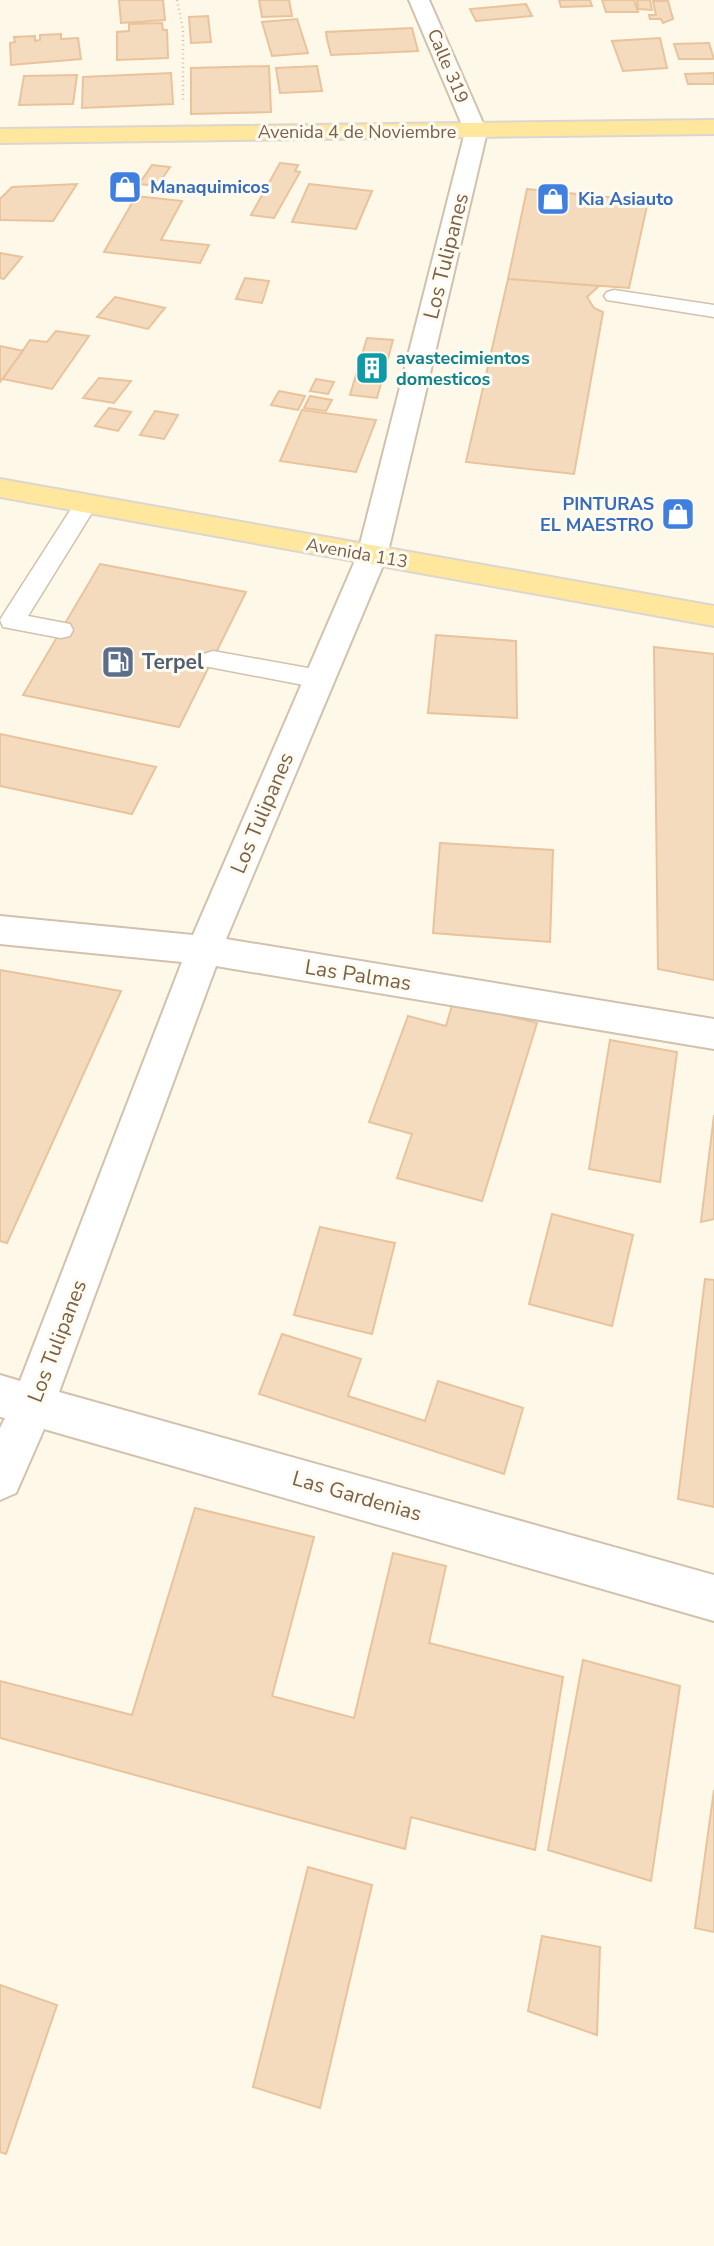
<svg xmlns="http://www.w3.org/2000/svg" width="714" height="2246" viewBox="0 0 714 2246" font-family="'Nunito Sans',sans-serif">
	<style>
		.building { fill: #f5dbbd; stroke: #e9c39c; stroke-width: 2 }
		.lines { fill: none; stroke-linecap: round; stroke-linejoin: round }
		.service-casing { stroke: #d2c1ac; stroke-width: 3 }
		.minor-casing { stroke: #d2c1ac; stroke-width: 4 }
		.primary-casing { stroke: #ddd6d0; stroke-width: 4 }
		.path { stroke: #dbbea0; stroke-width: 2.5; stroke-dasharray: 1 3.5; stroke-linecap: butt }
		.service { fill: #fff; fill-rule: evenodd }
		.minor { fill: #fff; fill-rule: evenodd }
		.primary { fill: #ffe79e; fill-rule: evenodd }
		.labels { text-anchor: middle; stroke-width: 6; stroke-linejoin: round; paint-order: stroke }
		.far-street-label { font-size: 18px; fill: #7b6149; stroke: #fffbf0 }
		.far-shop-label { font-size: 18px; font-weight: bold; fill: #366cbe; stroke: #fffbf0; text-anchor: start }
		.far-culture-label { font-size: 18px; font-weight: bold; fill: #0d838f; stroke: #fffbf0; text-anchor: start }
		.street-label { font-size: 21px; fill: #7b6149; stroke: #fffbf0 }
		.service-label { font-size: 21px; font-weight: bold; fill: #4e5e75; stroke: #fffbf0; text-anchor: start }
	</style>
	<rect width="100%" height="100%" fill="#fef8e8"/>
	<path class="building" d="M119,0h44l2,20 -44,3z
		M259,0h30l3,16 -30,1z
		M559,0h31l2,6 -31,1z
		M602,0h32l4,12h-32z
		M637,0h13l2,10 -14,-1z
		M653,1h15l5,18 -10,4 -2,-4h-11l-1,-4h7z
		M526,4l6,12 -56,5 -6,-12z
		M208,16l3,26 -20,1 -2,-26z
		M297,19l11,34 -36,3 -10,-34z
		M162,23l1,7h4l1,28 -51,2v-28l12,-1v-7z
		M412,28l6,23 -87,4 -4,-16 -1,-7z
		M61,34v5l17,-1 3,21 -70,6 -1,-22 5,-1 -1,-5 21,-1v5l5,-1v-5z
		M660,38l7,30 -44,3 -11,-30z
		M709,43l5,16h-35l-5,-15z
		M269,66l2,46 -80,2v-46z
		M317,66l5,25 -42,2 -4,-25z
		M171,73l2,31 -91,4 1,-31z
		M714,73v11h-26l-3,-10z
		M77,75l-4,29 -54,1 5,-29z
		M280,163l18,2 -3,6 5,1 -26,46 -23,-3z
		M152,165l18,2 -13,19 -18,-2z
		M77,184l-24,37 -53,-1v-21l12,-12z
		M309,184l63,7 -16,38 -64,-7z
		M527,189l121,12 -19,87 -121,-9z
		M136,196l46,5 -21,39 48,5 -9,18 -96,-11z
		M0,253l22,4 -18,22 -4,-1z
		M245,278l24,3 -7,22 -26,-4z
		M508,279l91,7 -12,11 7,11 9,4 -29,162 -108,-12z
		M115,297l50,11 -17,21 -51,-12z
		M56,331l33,5 -37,53 -49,-10 27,-39 17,2z
		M367,338l26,2 -16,58 -27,-3z
		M0,346l23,5 -23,31z
		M99,378l32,3 -17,22 -31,-5z
		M316,379l18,3 -6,12 -18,-3z
		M279,391l26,5 -7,14 -27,-5z
		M310,396l22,4 -6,11 -22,-3z
		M109,408l22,4 -13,19 -23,-5z
		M302,410l74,10 -20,52 -76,-11z
		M155,411l23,4 -14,24 -24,-4z
		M100,564l146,28 -67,135 -156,-32z
		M436,635l80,6 1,77 -89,-5z
		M654,647l60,7v326l-56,-11z
		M0,734l156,33 -24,47 -132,-28z
		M440,843l113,7 -3,92 -117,-9z
		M0,970l121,21 -114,252 -7,-2z
		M453,1002l84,21 -55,178 -85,-23 15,-44 -43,-12 39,-106 38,10z
		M610,1040l67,12 -17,130 -71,-13z
		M714,1115v104l-13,3z
		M552,1214l81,21 -21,91 -83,-22z
		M320,1227l75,16 -23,91 -78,-19z
		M705,1279l9,1v227l-36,-8z
		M282,1334l79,25 -13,37 77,25 13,-40 85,27 -19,66 -245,-80z
		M195,1508l119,29 -42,159 82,22 39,-165 53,13 -17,77 134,34 -28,173 -124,-33 -6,32 -405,-111v-57l132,34z
		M583,1660l97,26 -29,195 -103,-31z
		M714,1790v142l-19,-4z
		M308,1867l64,18 -52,223 -67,-21z
		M542,1936l58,11 -3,88 -69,-24z
		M0,1985l57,20 -51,149 -6,-2z"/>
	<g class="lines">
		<defs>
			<path id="service" d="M614,290l100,15v12l-107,-17 -3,-4 3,-4z
				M86,496l8,2 4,5 -70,113 42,8 3,6 -3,6 -9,2 -58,-11 -3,-7 3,-5 75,-117z
				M213,651l106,19 9,3 4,6 -4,6 -9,3 -115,-22 -4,-6 4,-6z"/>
			<path id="minor" d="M409,0h20l58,132 -100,424 -161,383 488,80v30l-498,-83 -157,426 655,183v46l-670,-192 -28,64 -16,7v-72l5,-10 -5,-1v-42l20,6 162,-419 -182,-18v-28l193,19 164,-379 108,-424z"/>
			<path id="primary" d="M714,120v14l-714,9v-14z
				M0,479l714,127v20l-714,-129z"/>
		</defs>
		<use href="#service" class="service-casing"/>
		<use href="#minor" class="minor-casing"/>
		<use href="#primary" class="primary-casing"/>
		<path class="path" d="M177,0l6,29v71"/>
		<use href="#service" class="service"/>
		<use href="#minor" class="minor"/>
		<use href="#primary" class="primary"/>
	</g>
	<defs>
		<symbol id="shop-square" viewBox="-11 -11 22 22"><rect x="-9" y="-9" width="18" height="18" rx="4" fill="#3f7fe0" stroke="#fffbf0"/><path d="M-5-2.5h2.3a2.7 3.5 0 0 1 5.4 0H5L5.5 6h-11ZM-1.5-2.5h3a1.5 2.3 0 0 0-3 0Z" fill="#fff"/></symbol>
		<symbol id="building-square" viewBox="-11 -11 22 22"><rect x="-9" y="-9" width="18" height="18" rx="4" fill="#0f9aa8" stroke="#fffbf0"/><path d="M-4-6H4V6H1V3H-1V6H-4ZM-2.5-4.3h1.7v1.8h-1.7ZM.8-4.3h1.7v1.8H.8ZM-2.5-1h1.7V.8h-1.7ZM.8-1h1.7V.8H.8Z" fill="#fff"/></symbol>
		<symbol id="fuel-square" viewBox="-11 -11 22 22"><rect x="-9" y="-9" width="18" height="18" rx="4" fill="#5c6f8a" stroke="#fffbf0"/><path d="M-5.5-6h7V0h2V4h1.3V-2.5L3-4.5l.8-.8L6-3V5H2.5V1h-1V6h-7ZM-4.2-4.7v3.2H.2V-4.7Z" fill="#fff"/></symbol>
	</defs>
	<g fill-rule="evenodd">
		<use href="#shop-square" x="106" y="168" width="38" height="38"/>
		<use href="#shop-square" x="534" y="180" width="38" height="38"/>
		<use href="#building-square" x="353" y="349" width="38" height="38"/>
		<use href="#shop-square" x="659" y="495" width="38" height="38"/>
		<use href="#fuel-square" x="99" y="643" width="38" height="38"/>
	</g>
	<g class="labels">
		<g class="far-street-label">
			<text transform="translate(448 66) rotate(67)" y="6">Calle 319</text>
			<text x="357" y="138">Avenida 4 de Noviembre</text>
			<text transform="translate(357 553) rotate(10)" y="6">Avenida 113</text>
		</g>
		<g class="far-shop-label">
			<text x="150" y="193">Manaquimicos</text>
			<text x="578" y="205">Kia Asiauto</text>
			<text x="654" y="510" text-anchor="end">PINTURAS<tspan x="654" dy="21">EL MAESTRO</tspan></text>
		</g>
		<g class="far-culture-label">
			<text x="396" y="364">avastecimientos<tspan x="396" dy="21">domesticos</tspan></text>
		</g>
		<g class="street-label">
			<text transform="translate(446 256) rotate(-76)" y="7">Los Tulipanes</text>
			<text transform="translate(262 813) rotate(-67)" y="7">Los Tulipanes</text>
			<text transform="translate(358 975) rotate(9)" y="7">Las Palmas</text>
			<text transform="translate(57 1341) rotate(-69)" y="7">Los Tulipanes</text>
			<text transform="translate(357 1496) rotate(16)" y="7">Las Gardenias</text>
		</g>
		<g class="service-label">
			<text x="142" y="669">Terpel</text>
		</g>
	</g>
</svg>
